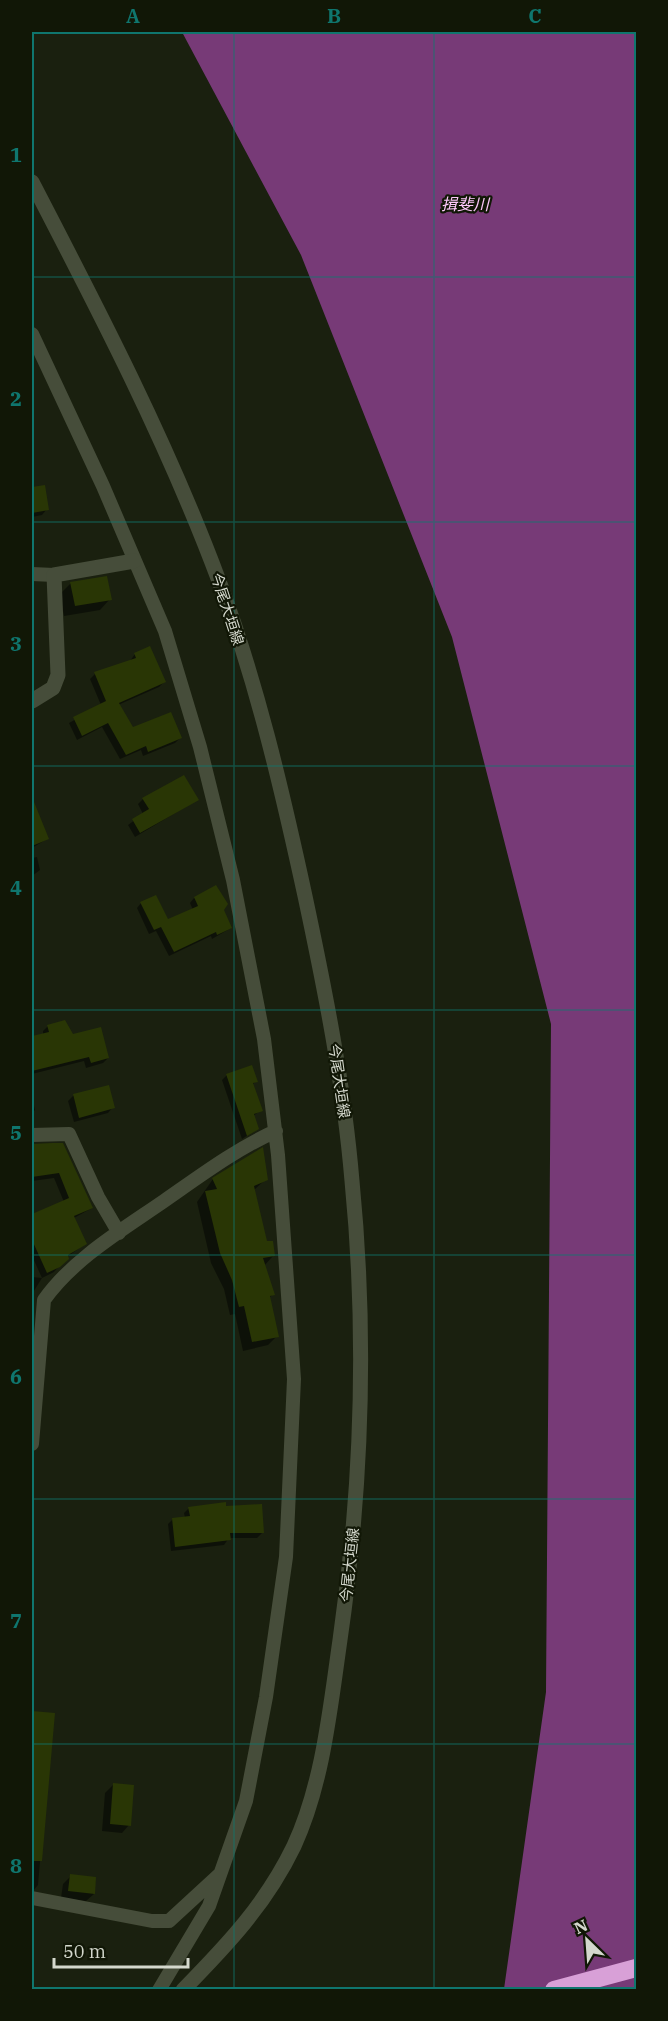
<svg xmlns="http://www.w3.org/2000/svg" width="668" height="2021" viewBox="0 0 668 2021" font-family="'IBM Plex Serif','Noto Sans JP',serif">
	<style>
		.water { fill: #773a77 }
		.shadow { fill: #0007 }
		.building { fill: #293605 }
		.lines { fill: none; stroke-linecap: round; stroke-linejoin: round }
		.street { stroke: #464d3a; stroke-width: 14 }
		.secondary { stroke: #464d3a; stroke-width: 15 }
		.highway { stroke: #d8a0d7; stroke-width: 18 }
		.grid { fill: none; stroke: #0f766e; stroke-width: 1.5; stroke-opacity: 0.55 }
		.labels { text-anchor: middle; stroke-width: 4.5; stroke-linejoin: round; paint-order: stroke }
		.street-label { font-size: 15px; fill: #d4d8cd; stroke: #111706 }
		.water-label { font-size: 16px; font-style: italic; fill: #fdc8fb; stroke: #111706 }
		.neatline { fill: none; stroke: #0f766e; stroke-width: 2 }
		.grid-label { font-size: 20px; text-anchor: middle; font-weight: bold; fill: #0f766e }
	</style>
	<rect width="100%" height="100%" fill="#1a200f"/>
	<path class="water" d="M182,32h454v1957h-132l42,-297 5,-668 -99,-387 -151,-382z"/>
	<path class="shadow" d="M44,487l3,22 -5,6 -10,2v-28z
		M71,583l39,16 -10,11 -36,6 -4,-22z
		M135,654l29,28 -5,5 -41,18 14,24 48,9 -5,5 -32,13 -2,-6 -21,9 -18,-32 -25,13 -8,-17 32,-18 -11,-26 5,-5 35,-13z
		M143,799l54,1 -62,37 -7,-12 15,-11 -5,-10z
		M32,801l15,38 -15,9z
		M37,857l3,13 -8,6v-18z
		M194,898l29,11 8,19 -19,11 -1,-3 -42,20 -13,-25 -7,3 -12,-26 4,-5 26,18 26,-11 -3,-7z
		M48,1026l24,10 36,22 -5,5 -17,5 -2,-7 -52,13v-37l11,-3v-3z
		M227,1075l29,6 -4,4 9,25 -8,6 4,13 -15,10 -20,-59z
		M108,1087l5,20 -5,6 -34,9 -6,-21 5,-5z
		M32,1097l3,13 -3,3z
		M32,1145h30l30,63 -18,10 11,26 -18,13 -13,15 -12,6 -10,-22v-40l32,-14 -10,-24 -22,3z
		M213,1179h53l-12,11 12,53 7,13 -9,10 9,28 -4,4 8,38 -9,9 -25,6 -8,-37 -5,1 -6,-26 -13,-26 -14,-61z
		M32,1277l10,1 -10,16z
		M225,1507l37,26 -5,5h-28l-5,7 -53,6 -3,-27 5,-5 12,-1 -1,-5 5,-5z
		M32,1712l21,2 -15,171 -6,7z
		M113,1785l16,40 -7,8 -20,-2 3,-38z
		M71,1876l23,18 -8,7 -25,-3 2,-14z"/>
	<path class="building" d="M45,485l4,25 -17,3v-26z
		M107,576l5,24 -37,6 -5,-24z
		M150,646l16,36 -47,21 14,24 38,-15 11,26 -34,14 -2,-6 -20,9 -18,-32 -26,13 -9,-19 33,-16 -12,-29 42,-14 -2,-5z
		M184,775l15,25 -59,33 -8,-14 17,-10 -7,-11z
		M32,797l17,42 -17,7z
		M216,885l12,19 -4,6 8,18 -15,7 -1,-3 -42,20 -13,-25 -7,3 -14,-28 16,-7 12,24 30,-13 -4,-9z
		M65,1020l8,14 28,-7 8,31 -18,5 -2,-6 -57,14v-35l17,-4 -2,-7z
		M252,1065l6,17 -5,1 10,28 -9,3 5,15 -12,7 -21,-62z
		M109,1085l6,23 -36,10 -6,-24z
		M52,1143h11l30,65 -19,8 13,28 -19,11 1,4 -9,8 -13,6 -15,-33v-26l37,-16 -10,-25 -27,4v-33z
		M263,1147l5,33 -14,6 13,55h6l2,15 -12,2 12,37 -5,1 9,41 -27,5 -8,-36 -5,1 -7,-27 -12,-27 -15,-62 12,-2 -5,-11z
		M226,1502v4l36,-2 2,29h-34l1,7 -56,7 -3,-29 18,-2 -2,-9z
		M32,1711l23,2 -13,148h-10z
		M113,1783l21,2 -3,41 -21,-2z
		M70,1874l26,3 -1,17 -27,-3z"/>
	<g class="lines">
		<path class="street" d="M32,334l71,152 62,145 35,116 33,133 31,159 14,116 16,224 -8,178 -20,140 -20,104 -37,105 -50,84
			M32,574l22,1
			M32,1135l37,-1 29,63 21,36
			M32,1444l12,-144c29,-41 78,-70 120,-99 36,-25 72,-52 112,-70
			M32,1898l120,23h17l50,-46"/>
		<path class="secondary" d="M32,182c67,129 136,262 187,399 38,102 63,209 86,315 20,94 39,189 47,285 15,153 10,307 -12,459 -10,69 -17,143 -46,206 -28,58 -66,98 -111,144
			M32,701l21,-13 5,-13 -4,-100 80,-14"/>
		<path class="highway" d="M554,1990l82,-22"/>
	</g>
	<path class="grid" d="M234,32v1958M434,32v1958M32,277h604M32,522h604M32,766h604M32,1010h604M32,1255h604M32,1499h604M32,1744h604"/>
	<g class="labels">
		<g class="street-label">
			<text transform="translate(227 609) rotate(72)" y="5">今尾大垣線</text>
			<text transform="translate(339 1081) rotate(82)" y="5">今尾大垣線</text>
			<text transform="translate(350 1565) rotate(-84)" y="5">今尾大垣線</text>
		</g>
		<g class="water-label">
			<text x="465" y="210">揖斐川</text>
		</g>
	</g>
	<rect width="668" height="2021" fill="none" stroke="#111706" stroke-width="66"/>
	<g transform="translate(587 1940) rotate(335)" stroke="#111706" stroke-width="4.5" paint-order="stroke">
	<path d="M0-4.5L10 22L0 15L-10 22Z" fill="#d4d8cd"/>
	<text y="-9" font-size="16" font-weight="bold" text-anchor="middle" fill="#d4d8cd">N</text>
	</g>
	<path d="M54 1958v9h134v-9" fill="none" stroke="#d4d8cd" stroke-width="3"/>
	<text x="63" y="1958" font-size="18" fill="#d4d8cd" stroke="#111706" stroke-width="4.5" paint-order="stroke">50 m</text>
	<rect x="33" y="33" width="602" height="1955" class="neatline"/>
	<g class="grid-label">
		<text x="133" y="23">A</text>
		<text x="334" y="23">B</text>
		<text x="535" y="23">C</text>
		<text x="16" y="162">1</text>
		<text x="16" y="406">2</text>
		<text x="16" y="651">3</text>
		<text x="16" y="895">4</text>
		<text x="16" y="1140">5</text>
		<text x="16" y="1384">6</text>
		<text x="16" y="1628">7</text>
		<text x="16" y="1873">8</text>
	</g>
</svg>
